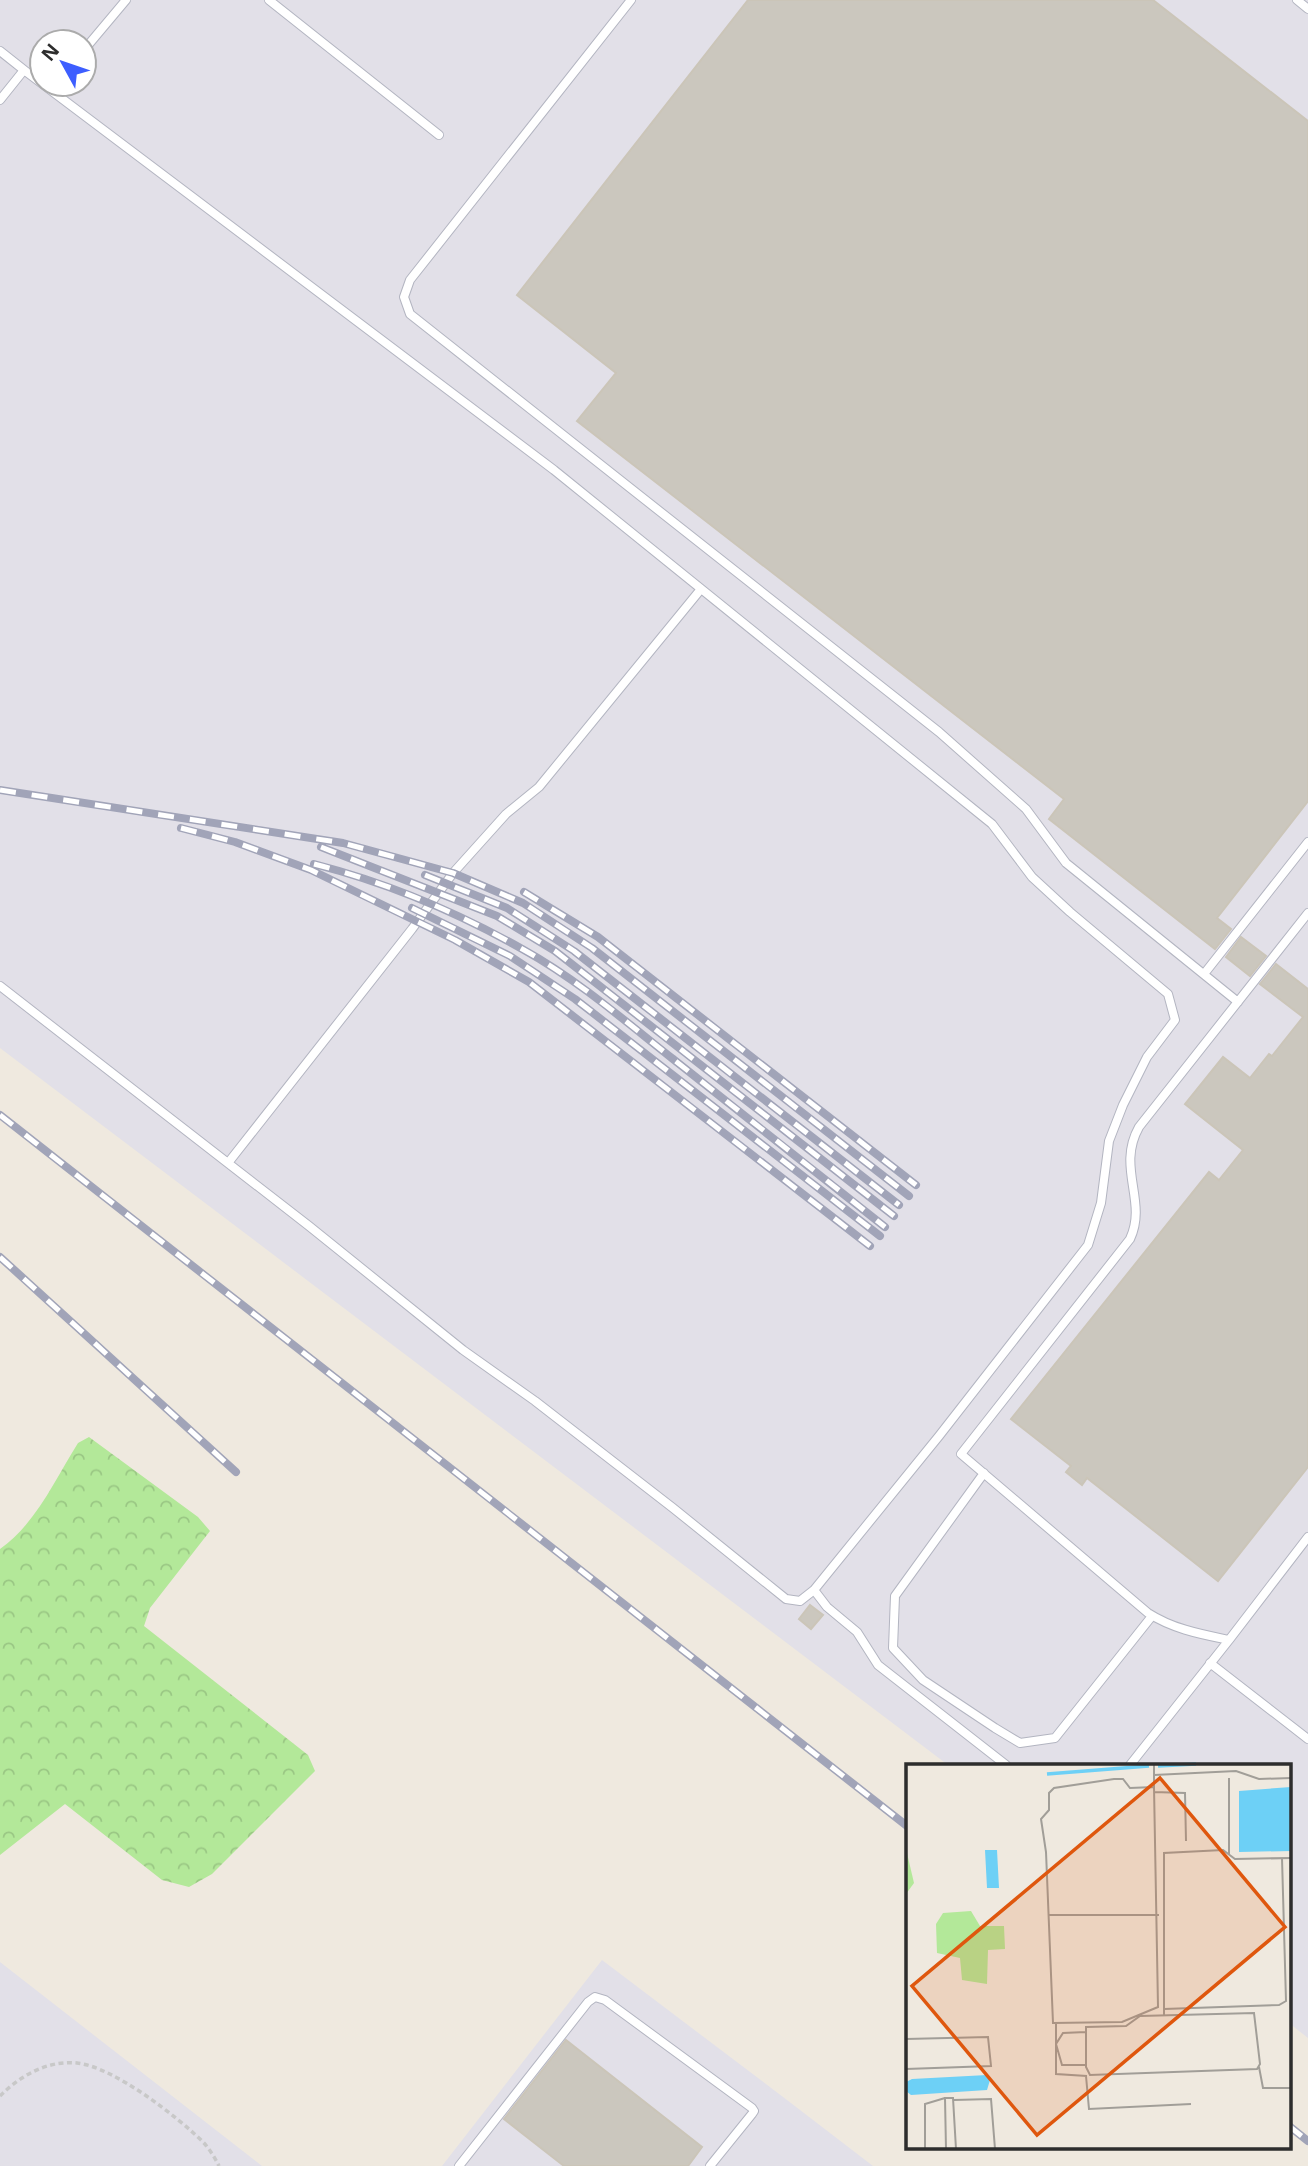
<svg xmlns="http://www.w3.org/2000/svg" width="1308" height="2166" viewBox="0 0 1308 2166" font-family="'Noto Sans',sans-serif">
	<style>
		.industrial { fill: #e2e0e8; fill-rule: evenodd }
		.forest { fill: url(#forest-crowns) }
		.building { fill: #cbc7be; stroke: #cbc5b8; stroke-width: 2 }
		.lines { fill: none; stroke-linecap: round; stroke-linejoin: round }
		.lane-casing { stroke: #b3b5c1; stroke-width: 10 }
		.path { stroke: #c8c8c8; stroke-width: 3.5; stroke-dasharray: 5 3.5; stroke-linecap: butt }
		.lane { stroke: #fff; stroke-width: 8 }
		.rail-casing { stroke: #a1a4b8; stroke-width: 8 }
		.rail { stroke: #fff; stroke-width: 5; stroke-dasharray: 16; stroke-linecap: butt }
		.inset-river { fill: none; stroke: #6dd0f6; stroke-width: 3.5 }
		.inset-road { fill: none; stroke: #a19e98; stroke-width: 2 }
		.view { fill: #df570e; fill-opacity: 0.15; stroke: #df570e; stroke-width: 3.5 }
		.inset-edge { fill: none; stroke: #2d2d2d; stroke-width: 3.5 }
	</style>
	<defs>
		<pattern id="forest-crowns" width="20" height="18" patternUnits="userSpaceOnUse" patternTransform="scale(1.75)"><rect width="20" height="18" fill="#b3e899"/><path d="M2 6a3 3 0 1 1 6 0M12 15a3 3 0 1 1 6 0" fill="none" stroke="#9ac784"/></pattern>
	</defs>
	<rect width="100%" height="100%" fill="#efe9df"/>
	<path class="industrial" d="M0,0h1308v2038l-19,-15v-258h-341l-948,-717zM42,42h42v42h-42z
		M602,1960l185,140 86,66h-431z
		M0,1962l262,204h-262z"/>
	<path class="forest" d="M89,1437l109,80 12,14 -60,77 -6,18 164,129 7,16 -103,103 -23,13 -27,-7 -97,-76 -65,51v-306c35,-24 56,-71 78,-106z"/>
	<path class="building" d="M748,0h405l155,121v680l-91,117 14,11 -16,20 -166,-130 15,-20 -487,-378 39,-48 -99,-78z
		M1241,937l25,19 -16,20 -24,-19z
		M1276,964l32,25v478l-90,114 -131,-103 -5,7 -16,-13 5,-6 -60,-47 198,-247 10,8 24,-30 -58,-46 38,-47 27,21 19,-24 3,2 31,-39 -43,-33z
		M810,1605l13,10 -12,14 -12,-10z
		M566,2040l136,107 -14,19h-124l-60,-47z"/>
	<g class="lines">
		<defs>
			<path id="lane" d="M269,0l170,135
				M631,0l-221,280 -6,17 6,17 529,418 87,77 40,54 172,139
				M1297,0l11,9
				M84,50l42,-50
				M0,51l24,19 -24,30
				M1308,913l-169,214c-23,41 9,74 -9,112l-169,215 187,159c25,16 52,21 81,27l79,-103
				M1204,974l104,-132
				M0,986l309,240 154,124 72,51 138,107 113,91 14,2 14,-11 125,-154 149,-191 13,-42 8,-62 14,-36 24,-48 28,-37 -7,-26 -98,-82 -38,-35 -40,-53 -438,-354 -530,-400
				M228,1163l184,-234 41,-56 53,-59 33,-27 162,-198
				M984,1473l-89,123 -2,52 30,32 72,48 25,15 35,-5 97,-122
				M814,1590l13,17 30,25 21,33 128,100
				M1210,1663l98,76
				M1130,1765l99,-125
				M459,2166l129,-164 7,-5 10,3 147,108 2,3 -2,3 -42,52"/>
		</defs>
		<use href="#lane" class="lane-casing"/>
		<path class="path" d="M0,2096c20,-20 47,-36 77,-33 37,4 101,54 127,80 6,7 11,15 15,23"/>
		<use href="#lane" class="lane"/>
		<defs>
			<path id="rail" d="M0,790l343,53 110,30 70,30 69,45 317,248
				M181,828l54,14 76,28 144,70 74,42 341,264
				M321,847l176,69 58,35 339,265
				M314,864c74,19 143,48 210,86 54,30 101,71 149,109 71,56 142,112 212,168
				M425,875l82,33 67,43 325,254
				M524,892l74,45 318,248
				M412,908l98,48 65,43 305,237
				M0,1115l907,711
				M0,1257l236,215
				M1289,2126l19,15"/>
		</defs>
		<use href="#rail" class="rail-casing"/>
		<use href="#rail" class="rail"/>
	</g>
	<g transform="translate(906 1764)">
		<rect width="385" height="385" fill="#efe9df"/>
		<path d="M0,85l8,34 -8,11z" fill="#b3e899"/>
		<path d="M65,147l9,15h24l1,23 -17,1 -1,34 -25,-4 -2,-22 -23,-5 -1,-29 7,-11z" fill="#b3e899"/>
		<path d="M385,23v64l-52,1v-61zM79,86h12l2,38h-12zM81,311l3,5 -3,10 -76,5 -5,-4v-9l6,-3z" fill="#6dd0f6"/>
		<path class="inset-river" d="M252,2l38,-2M141,10l102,-8"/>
		<path class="inset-road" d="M248,11l82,-4 23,8 32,-1M323,14v77M248,23l4,220 -36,15 -69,1 -7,-171 -5,-33 8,-9v-17l5,-5 60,-9h9l7,9 24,-1v-23M248,28l31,1 1,48M142,151h111M258,245l115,-4 7,-4 -4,-143M348,249l6,51 -3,5 -167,6 -4,-8v-40l40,-1 14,-10zM258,251v-162l59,-3 12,9 56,-1M150,259v51l31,2M0,275l82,-2 3,29 -85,3M179,301h-23l-6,-21 7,-11 23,-1M353,303l4,21h28M180,312l3,33 102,-5M48,336l37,-1 4,50M19,385v-45l20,-6M40,385l-1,-51h8l3,51"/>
		<path class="view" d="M254,14l125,149 -248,208 -125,-149z"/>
		<rect width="385" height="385" class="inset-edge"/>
	</g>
	<g transform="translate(63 63) rotate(310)"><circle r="33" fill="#ffffff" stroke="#ababab" stroke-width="2"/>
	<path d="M0-5L12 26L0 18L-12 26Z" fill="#3d5eff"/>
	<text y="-10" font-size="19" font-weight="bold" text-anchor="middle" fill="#2d2d2d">N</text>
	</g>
</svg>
